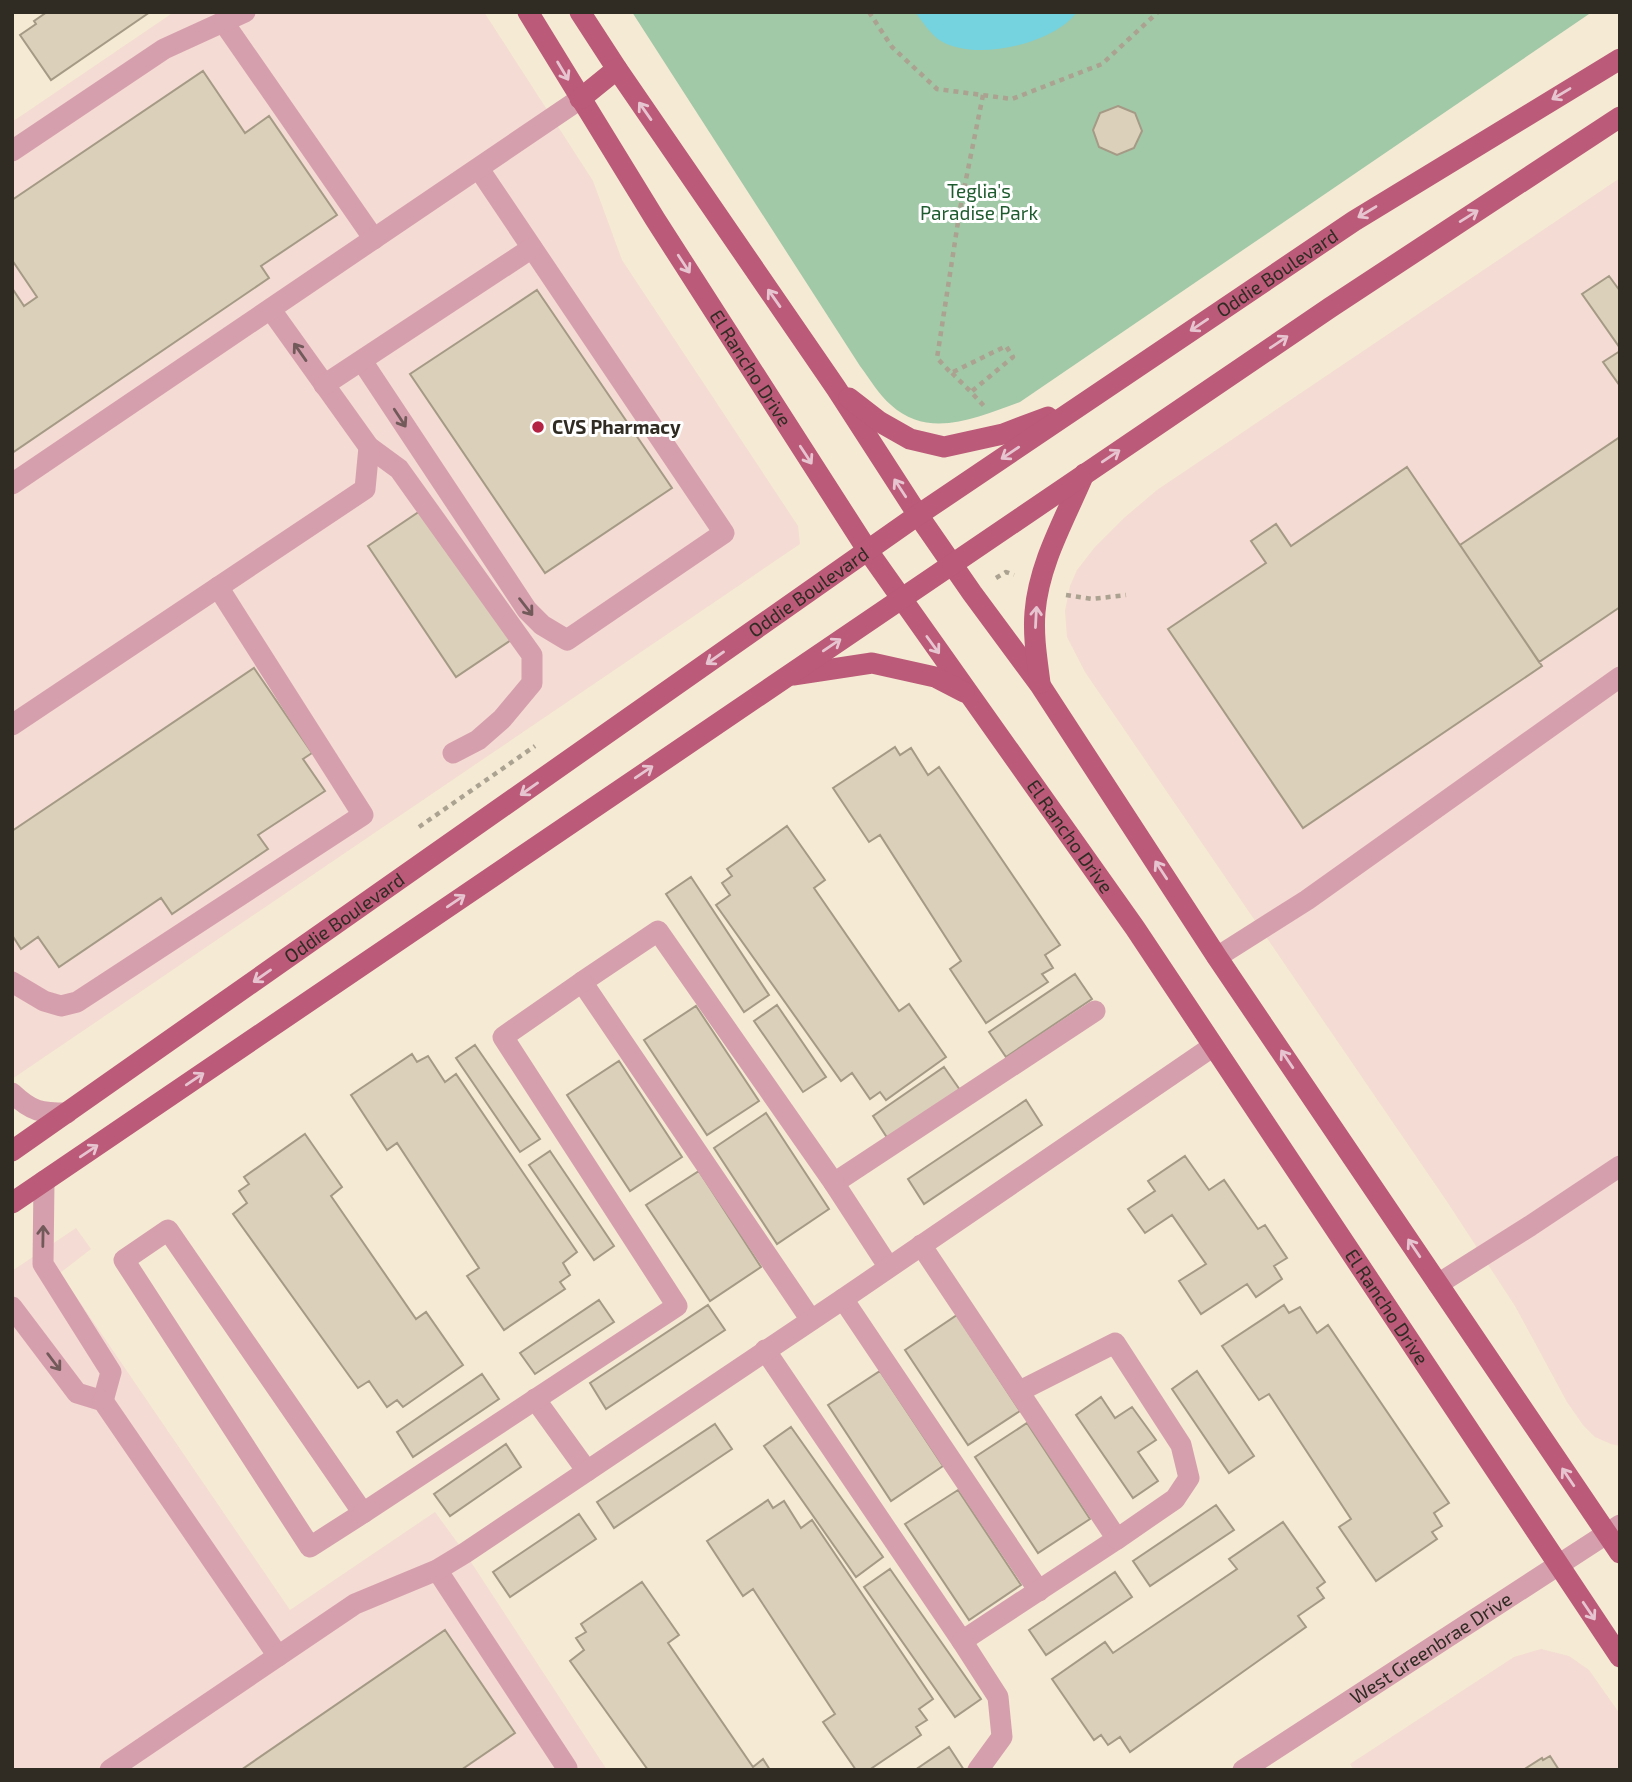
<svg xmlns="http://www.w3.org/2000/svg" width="1632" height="1782" viewBox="0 0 1632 1782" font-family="'Exo 2',sans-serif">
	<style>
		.commercial { fill: #f4dbd3 }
		.green { fill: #a1c8a7 }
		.water { fill: #75d3df }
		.building { fill: #dbd0ba; stroke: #a59a85; stroke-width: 2 }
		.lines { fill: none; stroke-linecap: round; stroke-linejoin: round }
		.path { stroke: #aba291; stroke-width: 4.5; stroke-dasharray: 5 5; stroke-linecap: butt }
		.minor { stroke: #d69fad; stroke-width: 21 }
		.major { stroke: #bb5a79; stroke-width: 21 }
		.oneway { stroke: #e7c5d0 }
		.oneway2 { stroke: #725a5a }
		.poi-dot { fill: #b42244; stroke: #fff; stroke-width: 2.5 }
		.labels { text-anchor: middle; stroke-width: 6; stroke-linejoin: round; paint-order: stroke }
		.park-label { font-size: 19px; fill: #1e5b2e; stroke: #fff }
		.street-label { font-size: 19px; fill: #302c23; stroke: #fff }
		.poi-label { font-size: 19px; font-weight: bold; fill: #302c23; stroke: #fff; text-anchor: start }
	</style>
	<rect width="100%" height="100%" fill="#f5ead3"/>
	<path class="commercial" d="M174,12h310l109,169 29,79 176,266 2,18 -788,535v-957z
		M1620,178v1268l-9,-2 -16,-7 -12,-12 -16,-23 -52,-96 -67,-103 -363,-531 -18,-35 -2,-26 5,-25 7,-16 18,-23 29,-29 33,-28z
		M76,1228l15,21 -31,24 230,337 145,-98 30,41 142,217h-595v-499z
		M1541,1649l28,7 20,14 31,44v56h-266l-4,-6 164,-107z"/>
	<path class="green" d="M632,12h960l-572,390c-42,15 -91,38 -129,3 -12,-10 -21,-26 -31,-39z"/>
	<path class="water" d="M915,12h162c-23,32 -102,50 -136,29 -10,-6 -19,-20 -26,-29z"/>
	<path class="building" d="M47,12h103l-99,68 -31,-45 16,-11 -2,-3z
		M203,71l42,62 24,-17 68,99 -76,51 8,12 -257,175v-165l12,18 13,-9 -25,-37v-60z
		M1118,106l17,7 7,18 -8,17 -17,7 -18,-8 -6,-17 7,-17z
		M1609,276l11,15v57l-38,-54z
		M537,290l135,198 -127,85 -135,-199z
		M1620,351v35l-17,-24z
		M1620,437v170l-81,55 -79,-117z
		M1407,467l135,199 -239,162 -135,-199 98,-66 -15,-22 25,-17 15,22z
		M426,507l88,131 -58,39 -88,-131z
		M254,668l58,85 -9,6 22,32 -67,44 10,14 -96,65 -11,-16 -102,69 -21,-30 -17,12 -9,-14v-104z
		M895,747l5,8 11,-7 17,27 11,-8 121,178 -15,10 8,13 -11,6 6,8 -62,41 -36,-54 11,-8 -81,-126 -11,7 -36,-54z
		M787,826l38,54 -11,8 85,123 10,-7 37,53 -60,43 -6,-8 -10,7 -18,-26 -11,8 -125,-176 14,-10 -8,-12 10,-7 -5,-7z
		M691,877l78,118 -25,17 -78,-118z
		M1075,974l17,25 -86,58 -17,-25z
		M777,1005l49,72 -23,15 -49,-71z
		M696,1006l63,95 -52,34 -63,-95z
		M475,1045l65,94 -20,13 -64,-94z
		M412,1054l5,8 11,-6 17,26 11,-8 121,178 -14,11 7,12 -10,7 5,7 -61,41 -37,-54 12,-8 -82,-125 -10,7 -36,-55z
		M619,1061l63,96 -52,34 -63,-96z
		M944,1067l16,23 -72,49 -15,-23z
		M1026,1100l16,25 -118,79 -16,-25z
		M766,1113l63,96 -52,35 -63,-96z
		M305,1134l37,53 -11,9 85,123 10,-7 37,53 -60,42 -6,-7 -10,7 -18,-26 -11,7 -125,-174 14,-11 -8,-12 10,-7 -5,-7z
		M550,1151l64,95 -20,14 -65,-95z
		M1185,1156l24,34 15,-10 34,49 7,-4 22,33 -13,8 8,13 -26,18 -9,-13 -46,30 -22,-33 27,-17 -34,-49 -27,18 -17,-24 27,-18 -7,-10z
		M699,1171l62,96 -51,34 -64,-96z
		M599,1300l15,22 -79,52 -15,-21z
		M708,1305l17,25 -119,79 -16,-26z
		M1284,1305l5,8 11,-6 17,26 11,-8 121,178 -15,10 8,13 -10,6 5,7 -61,42 -37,-54 12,-8 -82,-125 -10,6 -37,-54z
		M957,1315l63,96 -52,34 -63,-95z
		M880,1371l63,95 -52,35 -63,-96z
		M1197,1371l57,85 -25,17 -57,-84z
		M482,1374l17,25 -86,58 -16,-25z
		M1101,1397l14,21 17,-11 24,33 -18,12 20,29 -25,17 -57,-83z
		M1027,1423l63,96 -52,34 -63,-96z
		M715,1424l17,25 -118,79 -17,-26z
		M791,1427l92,130 -27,20 -92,-131z
		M506,1444l15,23 -71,49 -16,-22z
		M958,1490l63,95 -52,35 -64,-96z
		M768,1500l5,8 11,-7 17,27 11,-8 121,179 -14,10 8,11 -11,7 5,8 -52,35h-13l-33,-48 12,-8 -82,-125 -10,7 -36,-55z
		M1216,1505l18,25 -84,56 -17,-25z
		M579,1514l17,25 -86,58 -17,-25z
		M1283,1522l42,60 -8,6 7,10 -26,18 8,11 -176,125 -10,-15 -12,8 -7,-10 -7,5 -42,-61 53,-37 8,11 124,-84 -8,-10z
		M890,1569l91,130 -26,18 -91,-130z
		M1115,1572l17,25 -86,58 -17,-25z
		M642,1582l37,53 -11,8 85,124 10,-8 7,11h-122l-78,-109 14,-11 -8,-12 10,-6 -5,-8z
		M445,1630l70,103 -54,37h-220z
		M949,1747l15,23h-49z
		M1550,1756l9,14h-36l19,-12 1,2z"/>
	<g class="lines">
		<path class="path" d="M869,12l23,35 45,42 75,10 90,-35 56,-52
			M983,95l-23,114 -23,149 14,15 55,-27 7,11 -42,35 13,14
			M952,373l19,19
			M996,578l10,-6 8,3
			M1066,595l26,4 34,-4
			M419,827l116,-81"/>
		<g class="minor">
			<path d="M224,23l150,216"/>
			<path d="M12,151l152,-102 81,-37"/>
			<path d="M271,310l98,137 30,22 133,186v28l-30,36 -24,21 -25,13"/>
			<path d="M362,361l165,249 15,15 25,15 157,-107 -245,-364"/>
			<path d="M324,385l208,-137"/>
			<path d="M12,484l568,-385"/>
			<path d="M12,725l353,-236 4,-42"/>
			<path d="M1217,957l90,-57 313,-223"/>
			<path d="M12,982l32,19 17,5 16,-4 286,-187 -145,-228"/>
			<path d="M12,1093c20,19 29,20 55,20"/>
			<path d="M168,1230l195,283 -53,34 -186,-287z"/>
			<path d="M888,1266l-54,-83 261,-172"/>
			<path d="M1438,1284l92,-58 90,-60"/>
			<path d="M843,1299l196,292"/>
			<path d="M12,1307l65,86 26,8 8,-29 -68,-108 1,-83"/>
			<path d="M811,1320l-229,-338 76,-51 176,252"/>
			<path d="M765,1350l197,291 155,-102 -196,-294"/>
			<path d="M1020,1391l95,-48 66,102 8,33 -14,21 -58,40"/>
			<path d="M535,1399l52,72"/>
			<path d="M103,1401l175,255"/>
			<path d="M363,1513l314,-207 -174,-269 79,-55"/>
			<path d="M437,1570l130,198 -2,2"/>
			<path d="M962,1641l36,56 4,40 -24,33"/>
			<path d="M110,1770l245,-166 82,-34 28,-17 378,-254 369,-252"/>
			<path id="s1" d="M1243,1770l377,-245"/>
		</g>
		<g class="major">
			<path id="s2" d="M528,12l127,207 213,332 267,377 485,729"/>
			<path d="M580,12l37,57 219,319 82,127 54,78 68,92 177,272 403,596"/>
			<path d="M580,99l37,-30"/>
			<path d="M849,398l31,24 30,17 34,8 59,-13 45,-17"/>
			<path d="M793,675l79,-12 63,14 29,15"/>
			<path d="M1040,683c-3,-24 -7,-47 -5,-71 4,-49 30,-93 49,-138"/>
			<path id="s3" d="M12,1151l906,-636 436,-294 266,-162"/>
			<path d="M12,1203l1319,-896 289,-190"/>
		</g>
	</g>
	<defs><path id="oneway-shaft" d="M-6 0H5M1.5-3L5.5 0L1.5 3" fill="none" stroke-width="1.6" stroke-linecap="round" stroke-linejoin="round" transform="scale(1.75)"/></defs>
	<g class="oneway">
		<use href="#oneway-shaft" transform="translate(563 71) rotate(59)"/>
		<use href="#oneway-shaft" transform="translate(1561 94) rotate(149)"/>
		<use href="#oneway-shaft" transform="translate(645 111) rotate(-125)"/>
		<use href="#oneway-shaft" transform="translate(1367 212) rotate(149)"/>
		<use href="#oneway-shaft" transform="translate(1469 216) rotate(-32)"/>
		<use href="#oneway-shaft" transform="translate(684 264) rotate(57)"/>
		<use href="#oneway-shaft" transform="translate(774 298) rotate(-125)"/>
		<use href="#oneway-shaft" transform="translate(1199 325) rotate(146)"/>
		<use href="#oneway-shaft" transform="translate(1279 342) rotate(-34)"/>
		<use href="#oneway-shaft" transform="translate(1010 453) rotate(146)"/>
		<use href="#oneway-shaft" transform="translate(806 455) rotate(57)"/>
		<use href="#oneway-shaft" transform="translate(1111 456) rotate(-34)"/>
		<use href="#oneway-shaft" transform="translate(900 488) rotate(-123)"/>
		<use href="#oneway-shaft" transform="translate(1036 617) rotate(-87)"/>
		<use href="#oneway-shaft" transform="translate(832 645) rotate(-34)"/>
		<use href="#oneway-shaft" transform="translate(933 645) rotate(54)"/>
		<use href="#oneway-shaft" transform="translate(715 658) rotate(145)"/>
		<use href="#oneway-shaft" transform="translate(644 772) rotate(-34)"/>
		<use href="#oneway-shaft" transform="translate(529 789) rotate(145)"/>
		<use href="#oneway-shaft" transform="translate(1161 870) rotate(-123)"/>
		<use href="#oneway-shaft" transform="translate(456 901) rotate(-34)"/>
		<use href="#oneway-shaft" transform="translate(262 976) rotate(145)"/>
		<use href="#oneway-shaft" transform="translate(1287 1059) rotate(-124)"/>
		<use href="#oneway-shaft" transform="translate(195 1079) rotate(-34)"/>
		<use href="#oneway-shaft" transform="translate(89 1151) rotate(-34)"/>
		<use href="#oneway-shaft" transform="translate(1414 1248) rotate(-124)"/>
		<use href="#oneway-shaft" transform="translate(1568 1477) rotate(-124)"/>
		<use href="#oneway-shaft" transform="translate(1589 1611) rotate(56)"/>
	</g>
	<g class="oneway2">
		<use href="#oneway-shaft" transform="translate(300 352) rotate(-125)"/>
		<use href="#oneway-shaft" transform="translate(400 418) rotate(57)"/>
		<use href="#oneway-shaft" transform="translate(526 607) rotate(52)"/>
		<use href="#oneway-shaft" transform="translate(43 1236) rotate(-89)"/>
		<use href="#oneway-shaft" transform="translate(54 1362) rotate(53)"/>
	</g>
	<circle class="poi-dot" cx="538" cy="427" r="7"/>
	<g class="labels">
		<g class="park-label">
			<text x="979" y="198">Teglia's<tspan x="979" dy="22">Paradise Park</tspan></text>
		</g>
		<g class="street-label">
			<text dy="7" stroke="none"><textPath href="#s3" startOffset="1540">Oddie Boulevard</textPath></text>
			<text dy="7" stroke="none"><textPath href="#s2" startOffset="420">El Rancho Drive</textPath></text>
			<text dy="7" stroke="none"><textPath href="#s3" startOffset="973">Oddie Boulevard</textPath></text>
			<text dy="7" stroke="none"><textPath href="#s2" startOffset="987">El Rancho Drive</textPath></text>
			<text dy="7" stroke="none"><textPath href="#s3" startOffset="406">Oddie Boulevard</textPath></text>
			<text dy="7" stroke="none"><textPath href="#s2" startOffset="1554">El Rancho Drive</textPath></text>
			<text dy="7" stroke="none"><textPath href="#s1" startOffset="224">West Greenbrae Drive</textPath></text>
		</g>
		<g class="poi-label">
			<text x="552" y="434">CVS Pharmacy</text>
		</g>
	</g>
	<rect width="1632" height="1782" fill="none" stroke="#302c23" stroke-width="28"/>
</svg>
